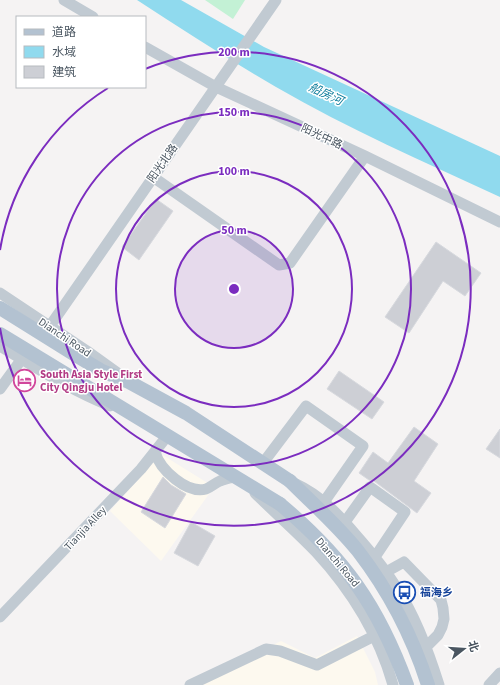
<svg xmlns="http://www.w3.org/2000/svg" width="500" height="685" viewBox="0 0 500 685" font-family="'Source Sans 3','Noto Sans SC',sans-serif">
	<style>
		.commercial { fill: #fdf9ef }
		.green { fill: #c3f1d5 }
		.water { fill: #90daee }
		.building { fill: #cdcfd5; stroke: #d7d9de }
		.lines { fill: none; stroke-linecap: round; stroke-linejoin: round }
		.minor { stroke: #c1cad2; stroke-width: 11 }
		.major { stroke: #b3c2d1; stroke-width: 14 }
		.major-bridge { stroke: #b3c2d1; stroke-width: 14 }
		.ring { fill: none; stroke: #7b2cbf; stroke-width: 2 }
		.labels { text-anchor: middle; stroke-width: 3; stroke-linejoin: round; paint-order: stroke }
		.street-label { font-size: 11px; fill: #4a5661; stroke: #fff }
		.hotel-label { font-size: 11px; font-weight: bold; fill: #b23c85; stroke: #fff; text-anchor: start }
		.transit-label { font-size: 11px; font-weight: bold; fill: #164399; stroke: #fff; text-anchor: start }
		.water-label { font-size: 12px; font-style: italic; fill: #0c7c9b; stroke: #fff }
		.centre { fill: #7b2cbf; stroke: #fff; stroke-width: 2 }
		.ring-label { font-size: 12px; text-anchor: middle; font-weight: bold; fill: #7b2cbf; stroke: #fff; stroke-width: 3; stroke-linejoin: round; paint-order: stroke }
	</style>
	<rect width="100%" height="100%" fill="#f5f3f3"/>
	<path class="commercial" d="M161,454l53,33 -53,74 -51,-50z
		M357,636l18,36 3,13h-186l89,-44 34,17z"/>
	<path class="green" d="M205,0h40l-12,19z"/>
	<path class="water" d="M137,0h44l83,47 236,109v41c-75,-35 -152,-68 -224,-110 -47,-27 -93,-57 -139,-87z"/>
	<path class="building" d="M156,199l17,12 -34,49 -17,-13z
		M436,242l45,31 -16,23 -22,-15 -34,52 -24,-16z
		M339,371l45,31 -12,17 -45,-30z
		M414,427l24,17 -24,37 17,12 -14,20 -43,-32 -5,-1 -10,-7 14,-21 15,11z
		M500,429v29l-14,-9z
		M163,477l8,8 15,9 -21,34 -24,-16z
		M191,522l24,14 -17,30 -24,-13z"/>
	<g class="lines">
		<path class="minor" d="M64,0l29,17
			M145,47l71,40 149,69 135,66
			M153,177l126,88 11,-2 75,-107
			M0,293l87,58 32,23
			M50,326l226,-326
			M0,346c37,22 70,44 110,60
			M0,389l21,-29
			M155,452c5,18 32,42 51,37 5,-2 9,-6 14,-8 4,-2 10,-3 15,-4
			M263,463l43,-57 57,40 -39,56
			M296,484c24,11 43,31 60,51 15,17 30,35 42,55 19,29 31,63 41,95
			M255,493c20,20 42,39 61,59 35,38 63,83 77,133
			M345,522l25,-35 35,25 -30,45
			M386,572l18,-10 37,38 2,8 1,11 -2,8 -4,8 -12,12
			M0,617l141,-148 27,-34
			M190,685l76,-36 14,2 37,14 57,-29
			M489,685l11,-12"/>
		<path class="major" d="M0,334l280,170
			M77,356l25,15 27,11 57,31 104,68"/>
		<path class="major-bridge" d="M0,308l77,48
			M290,481c23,23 48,45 68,70 30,39 55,87 70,134
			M280,504c64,54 98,101 127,181"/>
	</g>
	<circle cx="234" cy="289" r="59" fill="#7b2cbf" fill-opacity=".12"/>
	<g class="ring">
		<circle cx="234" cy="289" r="59"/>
		<circle cx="234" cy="289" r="118"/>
		<circle cx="234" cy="289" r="177"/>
		<path d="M0 250A237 237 0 0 1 108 88M145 69A237 237 0 1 1 0 328"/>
	</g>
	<defs>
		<symbol id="hotel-ring" viewBox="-11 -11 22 22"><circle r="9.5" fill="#fff" stroke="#d1479c" stroke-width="1.5"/><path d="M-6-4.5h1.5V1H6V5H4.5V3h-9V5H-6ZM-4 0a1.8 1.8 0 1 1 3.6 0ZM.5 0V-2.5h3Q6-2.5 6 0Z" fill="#d1479c"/></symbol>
		<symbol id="bus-ring" viewBox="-11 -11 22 22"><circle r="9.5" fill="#fff" stroke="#1a4fb4" stroke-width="1.5"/><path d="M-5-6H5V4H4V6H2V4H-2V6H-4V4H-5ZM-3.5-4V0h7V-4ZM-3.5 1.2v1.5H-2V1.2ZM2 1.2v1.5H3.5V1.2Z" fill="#1a4fb4"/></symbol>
	</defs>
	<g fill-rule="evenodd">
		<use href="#hotel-ring" x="12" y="368" width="25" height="25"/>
		<use href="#bus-ring" x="392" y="580" width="25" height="25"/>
	</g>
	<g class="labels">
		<g class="street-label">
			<text transform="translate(322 136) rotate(25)" y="4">阳光中路</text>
			<text transform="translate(162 163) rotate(-55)" y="4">阳光北路</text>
			<text transform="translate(65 337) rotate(34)" y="4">Dianchi Road</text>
			<text transform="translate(85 528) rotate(-47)" y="4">Tianjia Alley</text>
			<text transform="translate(338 562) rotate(50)" y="4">Dianchi Road</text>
		</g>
		<g class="hotel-label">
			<text x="40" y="378">South Asia Style First<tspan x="40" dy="13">City Qingju Hotel</tspan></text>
		</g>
		<g class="transit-label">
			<text x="420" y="596">福海乡</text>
		</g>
		<g class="water-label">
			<text transform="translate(326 94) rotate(25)" y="4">船房河</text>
		</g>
	</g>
	<circle cx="234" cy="289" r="6" class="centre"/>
	<g class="ring-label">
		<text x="234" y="56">200 m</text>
		<text x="234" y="116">150 m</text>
		<text x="234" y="175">100 m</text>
		<text x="234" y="234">50 m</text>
	</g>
	<rect x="16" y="16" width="130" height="72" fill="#ffffff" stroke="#b7bbc0"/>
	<rect x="24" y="29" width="20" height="6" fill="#b3c2d1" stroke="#b7bbc0"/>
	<text x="52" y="36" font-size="12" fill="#4a5661">道路</text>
	<rect x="24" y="46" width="20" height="12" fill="#90daee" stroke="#b7bbc0"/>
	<text x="52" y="56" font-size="12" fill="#4a5661">水域</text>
	<rect x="24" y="66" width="20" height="12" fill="#cdcfd5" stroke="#b7bbc0"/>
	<text x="52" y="76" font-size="12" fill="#4a5661">建筑</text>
	<g transform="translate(464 649) rotate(73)" stroke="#ffffff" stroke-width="3" paint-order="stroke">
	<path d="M0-3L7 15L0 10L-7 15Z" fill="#4a5661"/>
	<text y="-6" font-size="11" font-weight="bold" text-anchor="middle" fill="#4a5661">北</text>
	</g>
</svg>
